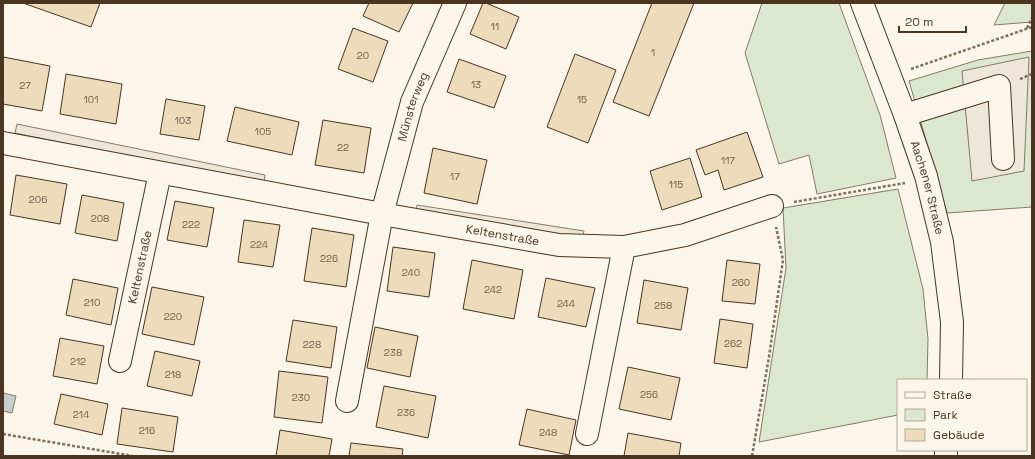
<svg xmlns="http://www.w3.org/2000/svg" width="1035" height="459" viewBox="0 0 1035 459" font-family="'Space Grotesk',sans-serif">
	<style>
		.green { fill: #dce7d0; stroke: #887966 }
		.parking { fill: #ede7d9; stroke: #887966 }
		.water { fill: #c9cecd; stroke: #887966 }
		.building { fill: #ecdcbc; stroke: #4a3520 }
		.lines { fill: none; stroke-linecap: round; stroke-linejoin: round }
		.minor-casing { stroke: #4a3520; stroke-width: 24 }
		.major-casing { stroke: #4a3520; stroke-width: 24 }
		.path { stroke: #7f6f5c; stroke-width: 2.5; stroke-dasharray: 3 2; stroke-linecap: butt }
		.minor { stroke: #fbf6e9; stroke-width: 22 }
		.major { stroke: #fbf6e9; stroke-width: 22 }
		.labels { text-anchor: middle; stroke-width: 3; stroke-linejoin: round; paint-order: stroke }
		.number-label { font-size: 10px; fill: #725f47 }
		.street-label { font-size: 12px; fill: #4a3520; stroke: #fbf6e9 }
	</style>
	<rect width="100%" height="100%" fill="#fbf6e9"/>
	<path class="green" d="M762,3h77l41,112 16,63 -79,16 -8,-39 -30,9 -34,-111z
		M1005,3h27v19l-38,3z
		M1032,51v156l-85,6 -38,-132 69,-21z
		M898,189l25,100 5,50 -1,41h-29v35l-139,27 27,-174 -3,-60z"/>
	<path class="parking" d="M1029,57l-5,114 -52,10 -10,-110z
		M17,124l248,51 -1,9 -249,-51z
		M417,205l167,26 -2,9 -167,-27z"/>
	<path class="water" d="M3,393l13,3 -4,17 -9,-2z"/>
	<path class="building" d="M23,3h77l-9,24z
		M369,3h44l-14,29 -36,-16z
		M483,3h3l33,14 -13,32 -36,-15z
		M652,3h42l-45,113 -36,-14z
		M353,28l35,13 -15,41 -35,-13z
		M575,54l41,16 -28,73 -41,-16z
		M3,57l47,9 -8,45 -39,-7z
		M459,59l47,17 -12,32 -47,-16z
		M66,74l56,10 -6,40 -56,-10z
		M166,99l39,7 -6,34 -39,-6z
		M235,107l64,15 -7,33 -65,-14z
		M323,120l48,8 -7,45 -49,-8z
		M747,132l16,45 -39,13 -6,-20 -13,5 -9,-25z
		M433,148l54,12 -10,44 -53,-11z
		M690,158l12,39 -40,13 -12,-39z
		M16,175l51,9 -7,40 -50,-9z
		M82,195l42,8 -7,38 -42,-8z
		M175,201l39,7 -7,39 -40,-7z
		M244,220l36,5 -7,42 -35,-5z
		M312,228l42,7 -8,52 -42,-6z
		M393,247l42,6 -6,44 -42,-6z
		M472,260l51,10 -9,49 -51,-10z
		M727,260l33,4 -5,40 -33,-3z
		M546,278l49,10 -9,39 -48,-10z
		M73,279l45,9 -7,37 -45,-10z
		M644,280l44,8 -7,42 -44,-7z
		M152,287l52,10 -10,48 -52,-11z
		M720,319l33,5 -6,44 -33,-5z
		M293,320l44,7 -6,41 -45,-7z
		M375,327l43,9 -8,41 -43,-9z
		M60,338l44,8 -7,38 -44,-8z
		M155,351l45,10 -8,35 -45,-10z
		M628,367l52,11 -9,42 -52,-11z
		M279,371l49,6 -6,46 -48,-6z
		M384,386l52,10 -8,42 -52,-11z
		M61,394l47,10 -6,31 -48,-11z
		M122,408l56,9 -5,35 -56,-8z
		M527,409l49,11 -7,35 -50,-10z
		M280,430l52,9 -3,17h-53z
		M628,433l53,10 -2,13h-55z
		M351,443l52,6 -1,7h-53z"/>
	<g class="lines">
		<defs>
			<g id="minor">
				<path d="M905,115l94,-29 4,73"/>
				<path id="s1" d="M3,143l379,71 177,31 65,2 61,-12 87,-29"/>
				<path id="s2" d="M120,361l40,-188"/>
				<path id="s3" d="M347,401l35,-187 30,-112 43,-99"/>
				<path d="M587,434l37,-187"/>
			</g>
			<g id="major">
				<path id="s4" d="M862,3l43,112 21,61 16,66 10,80 -1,58"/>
				<path d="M946,456v-6"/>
			</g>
		</defs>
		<use href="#minor" class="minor-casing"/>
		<use href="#major" class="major-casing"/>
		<path class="path" d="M1027,28l5,-10
			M911,69l121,-42
			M1020,79l12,-5
			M794,202l111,-19
			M3,434l130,22
			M752,456l17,-99 14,-97 -7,-33"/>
		<use href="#minor" class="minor"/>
		<use href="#major" class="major"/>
	</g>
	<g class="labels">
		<g class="number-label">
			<text x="495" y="30">11</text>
			<text x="653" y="56">1</text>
			<text x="363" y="59">20</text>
			<text x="476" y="88">13</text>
			<text x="25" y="89">27</text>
			<text x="91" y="103">101</text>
			<text x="582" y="103">15</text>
			<text x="183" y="124">103</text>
			<text x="263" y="135">105</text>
			<text x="343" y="151">22</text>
			<text x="728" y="164">117</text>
			<text x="455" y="180">17</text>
			<text x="676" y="188">115</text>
			<text x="38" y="203">206</text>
			<text x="100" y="222">208</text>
			<text x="191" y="228">222</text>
			<text x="259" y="248">224</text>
			<text x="329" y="262">226</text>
			<text x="411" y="276">240</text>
			<text x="741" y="286">260</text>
			<text x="493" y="293">242</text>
			<text x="92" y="306">210</text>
			<text x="566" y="307">244</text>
			<text x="663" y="309">258</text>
			<text x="173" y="320">220</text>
			<text x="733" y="347">262</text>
			<text x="312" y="348">228</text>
			<text x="393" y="356">238</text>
			<text x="78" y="365">212</text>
			<text x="173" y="378">218</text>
			<text x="649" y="398">256</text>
			<text x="301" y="401">230</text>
			<text x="406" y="416">236</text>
			<text x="81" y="418">214</text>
			<text x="147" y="434">216</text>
			<text x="548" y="436">248</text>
		</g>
		<g class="street-label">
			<text dy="4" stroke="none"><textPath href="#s3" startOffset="302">Münsterweg</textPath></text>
			<text dy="4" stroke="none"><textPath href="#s4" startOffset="196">Aachener Straße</textPath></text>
			<text dy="4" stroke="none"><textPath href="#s1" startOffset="508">Keltenstraße</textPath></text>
			<text dy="4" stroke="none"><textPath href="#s2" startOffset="96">Keltenstraße</textPath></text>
		</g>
	</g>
	<rect width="1035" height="459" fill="none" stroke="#4a3520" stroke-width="8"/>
	<rect x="897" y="379" width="130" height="72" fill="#fbf6e9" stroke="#b4a999"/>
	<rect x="905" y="392" width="20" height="6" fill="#fbf6e9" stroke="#b4a999"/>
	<text x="933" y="399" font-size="12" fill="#4a3520">Straße</text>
	<rect x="905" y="409" width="20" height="12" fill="#dce7d0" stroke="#b4a999"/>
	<text x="933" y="419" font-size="12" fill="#4a3520">Park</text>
	<rect x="905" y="429" width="20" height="12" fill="#ecdcbc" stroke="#b4a999"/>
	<text x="933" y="439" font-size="12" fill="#4a3520">Gebäude</text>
	<path d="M899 26v6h67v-6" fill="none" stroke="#4a3520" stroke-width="2"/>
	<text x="905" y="26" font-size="12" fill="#4a3520" stroke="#fbf6e9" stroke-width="3" paint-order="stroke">20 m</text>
</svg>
